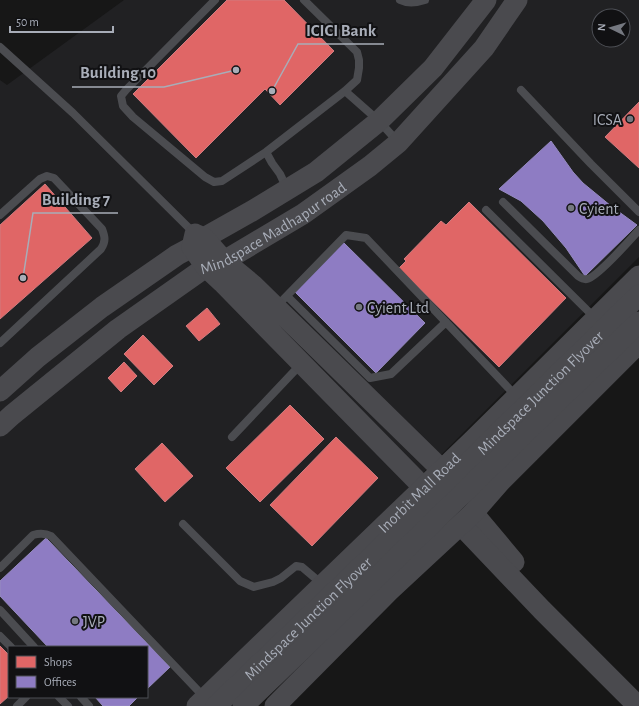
<svg xmlns="http://www.w3.org/2000/svg" width="639" height="706" viewBox="0 0 639 706" font-family="'Alegreya Sans',sans-serif">
	<style>
		.built { fill: #212123; fill-rule: evenodd }
		.shops { fill: #e06666; stroke: #cf7b7f }
		.offices { fill: #8e7cc3; stroke: #968bc0 }
		.lines { fill: none; stroke-linecap: round; stroke-linejoin: round }
		.lane { stroke: #4b4c50; stroke-width: 8 }
		.secondary { stroke: #4a4a4e; stroke-width: 21 }
		.secondary-bridge { stroke: #4a4a4e; stroke-width: 21 }
		.poi-dot { fill: #757880; stroke: #111113; stroke-width: 1.5 }
		.labels { text-anchor: middle; stroke-width: 4; stroke-linejoin: round; paint-order: stroke }
		.poi-label { font-size: 16px; fill: #a8adb8; stroke: #111113; text-anchor: start }
		.street-label { font-size: 16px; fill: #a8adb8; stroke: #111113 }
		.leader { fill: none; stroke: #a8adb8; stroke-width: 1.5 }
		.callout-dot { fill: #a8adb8; stroke: #111113; stroke-width: 1.5 }
		.callout-label { font-size: 17px; text-anchor: middle; font-weight: bold; fill: #a8adb8; stroke: #111113; stroke-width: 4; stroke-linejoin: round; paint-order: stroke }
	</style>
	<rect width="100%" height="100%" fill="#171717"/>
	<path class="built" d="M124,0h515v257l-414,414 -39,35h-186v-626l7,5zM599,16h24v24h-24zM9,647h138v50h-138z"/>
	<path class="shops" d="M227,0h57l50,51 -54,54 -15,-16 -69,69 -63,-64z
		M639,102v66l-34,-31z
		M45,184l47,54 -92,81v-94z
		M469,202l97,96 -67,69 -100,-99 7,-7 -2,-2 37,-38 5,4z
		M207,308l13,16 -21,17 -13,-15z
		M143,335l30,31 -19,19 -30,-31z
		M124,362l13,14 -16,16 -13,-14z
		M290,405l34,34 -64,63 -34,-34z
		M336,437l42,41 -66,68 -42,-41z
		M162,443l31,33 -28,26 -30,-33z
		M0,646l9,9v41l-9,8z"/>
	<path class="offices" d="M551,141l22,31 10,11 28,23 26,19 -52,51 -19,-28 -23,-27 -22,-20 -22,-12z
		M342,241l83,82 -49,50 -82,-82z
		M46,538l124,129 -23,22v-42h-99l-48,-51v-15z
		M95,697h43l-9,9h-26z"/>
	<g class="lines">
		<path class="lane" d="M215,0l-89,90 -5,6 2,10 10,11 72,60 9,5 8,-1 44,-29 79,-61 12,-11 2,-12v-8l-2,-8 -53,-52
			M400,0c8,4 16,3 25,0
			M0,47l73,66 121,120
			M521,90l70,74 48,48
			M345,91l34,30 19,21
			M266,152l6,11 8,11 7,15
			M503,202l75,74c3,2 6,4 9,3 9,-1 44,-40 52,-49
			M486,210l109,108
			M0,215l40,-36 7,-3 7,2 48,51c3,8 4,12 -1,20l-101,94
			M287,296l83,82 21,-4 55,-52
			M276,307l70,-72 20,3 150,158
			M232,437l69,-73
			M183,524l57,57 14,6 19,-5 8,-4 15,-12 6,1 20,17
			M0,568l33,-33c7,-2 12,-2 18,1l154,162
			M0,610l34,37
			M0,636l11,11
			M59,697l9,9
			M81,697l8,9
			M17,706l9,-9"/>
		<g class="secondary">
			<path d="M0,391l38,-34 64,-50 75,-52 15,-8 12,-9 48,-27 64,-39 63,-51 54,-53 53,-68"/>
			<path id="s1" d="M0,426l12,-11 106,-86 88,-62 18,-6 79,-47 67,-48 28,-23 86,-95 33,-48"/>
			<path d="M424,488l-202,-206 -16,-15 -14,-20 3,-13 9,4 20,23 29,24 189,185"/>
			<path d="M473,513l41,49"/>
			<path d="M461,525l81,85 96,96"/>
			<path id="s2" d="M197,706l275,-265 167,-165"/>
			<path d="M275,706l114,-115 84,-78 26,-30 140,-140"/>
		</g>
		<g class="secondary-bridge">
			<path id="s3" d="M216,706l202,-194 221,-217"/>
			<path d="M243,706l99,-95 297,-289"/>
		</g>
	</g>
	<g class="poi-dot">
		<circle cx="630" cy="119" r="4"/>
		<circle cx="571" cy="208" r="4"/>
		<circle cx="359" cy="307" r="4"/>
		<circle cx="75" cy="621" r="4"/>
	</g>
	<g class="labels">
		<g class="poi-label">
			<text x="622" y="125" text-anchor="end">ICSA</text>
			<text x="579" y="214">Cyient</text>
			<text x="367" y="313">Cyient Ltd</text>
			<text x="83" y="627">JVP</text>
		</g>
		<g class="street-label">
			<text dy="6" stroke="none"><textPath href="#s1" startOffset="338">Mindspace Madhapur road</textPath></text>
			<text dy="6" stroke="none"><textPath href="#s3" startOffset="451">Mindspace Junction Flyover</textPath></text>
			<text dy="6" stroke="none"><textPath href="#s2" startOffset="308">Inorbit Mall Road</textPath></text>
			<text dy="6" stroke="none"><textPath href="#s3" startOffset="127">Mindspace Junction Flyover</textPath></text>
		</g>
	</g>
	<path class="leader" d="M272 91L298 44H384M236 70L164 87H72M23 278L33 213H118"/>
	<g class="callout-dot">
		<circle cx="272" cy="91" r="4"/>
		<circle cx="236" cy="70" r="4"/>
		<circle cx="23" cy="278" r="4"/>
	</g>
	<g class="callout-label">
		<text x="341" y="36">ICICI Bank</text>
		<text x="118" y="78">Building 10</text>
		<text x="76" y="205">Building 7</text>
	</g>
	<rect x="8" y="646" width="140" height="52" fill="#111113" stroke="#4d4f55"/>
	<rect x="16" y="656" width="20" height="12" fill="#e06666" stroke="#4d4f55"/>
	<text x="44" y="666" font-size="12" fill="#a8adb8">Shops</text>
	<rect x="16" y="676" width="20" height="12" fill="#8e7cc3" stroke="#4d4f55"/>
	<text x="44" y="686" font-size="12" fill="#a8adb8">Offices</text>
	<g transform="translate(611 28) rotate(275)"><circle r="19" fill="#111113" stroke="#4d4f55"/>
	<path d="M0-3L7 15L0 10L-7 15Z" fill="#757880"/>
	<text y="-6" font-size="11" font-weight="bold" text-anchor="middle" fill="#a8adb8">N</text>
	</g>
	<path d="M10 26v6h103v-6" fill="none" stroke="#a8adb8" stroke-width="2"/>
	<text x="16" y="26" font-size="12" fill="#a8adb8" stroke="#111113" stroke-width="3" paint-order="stroke">50 m</text>
</svg>
